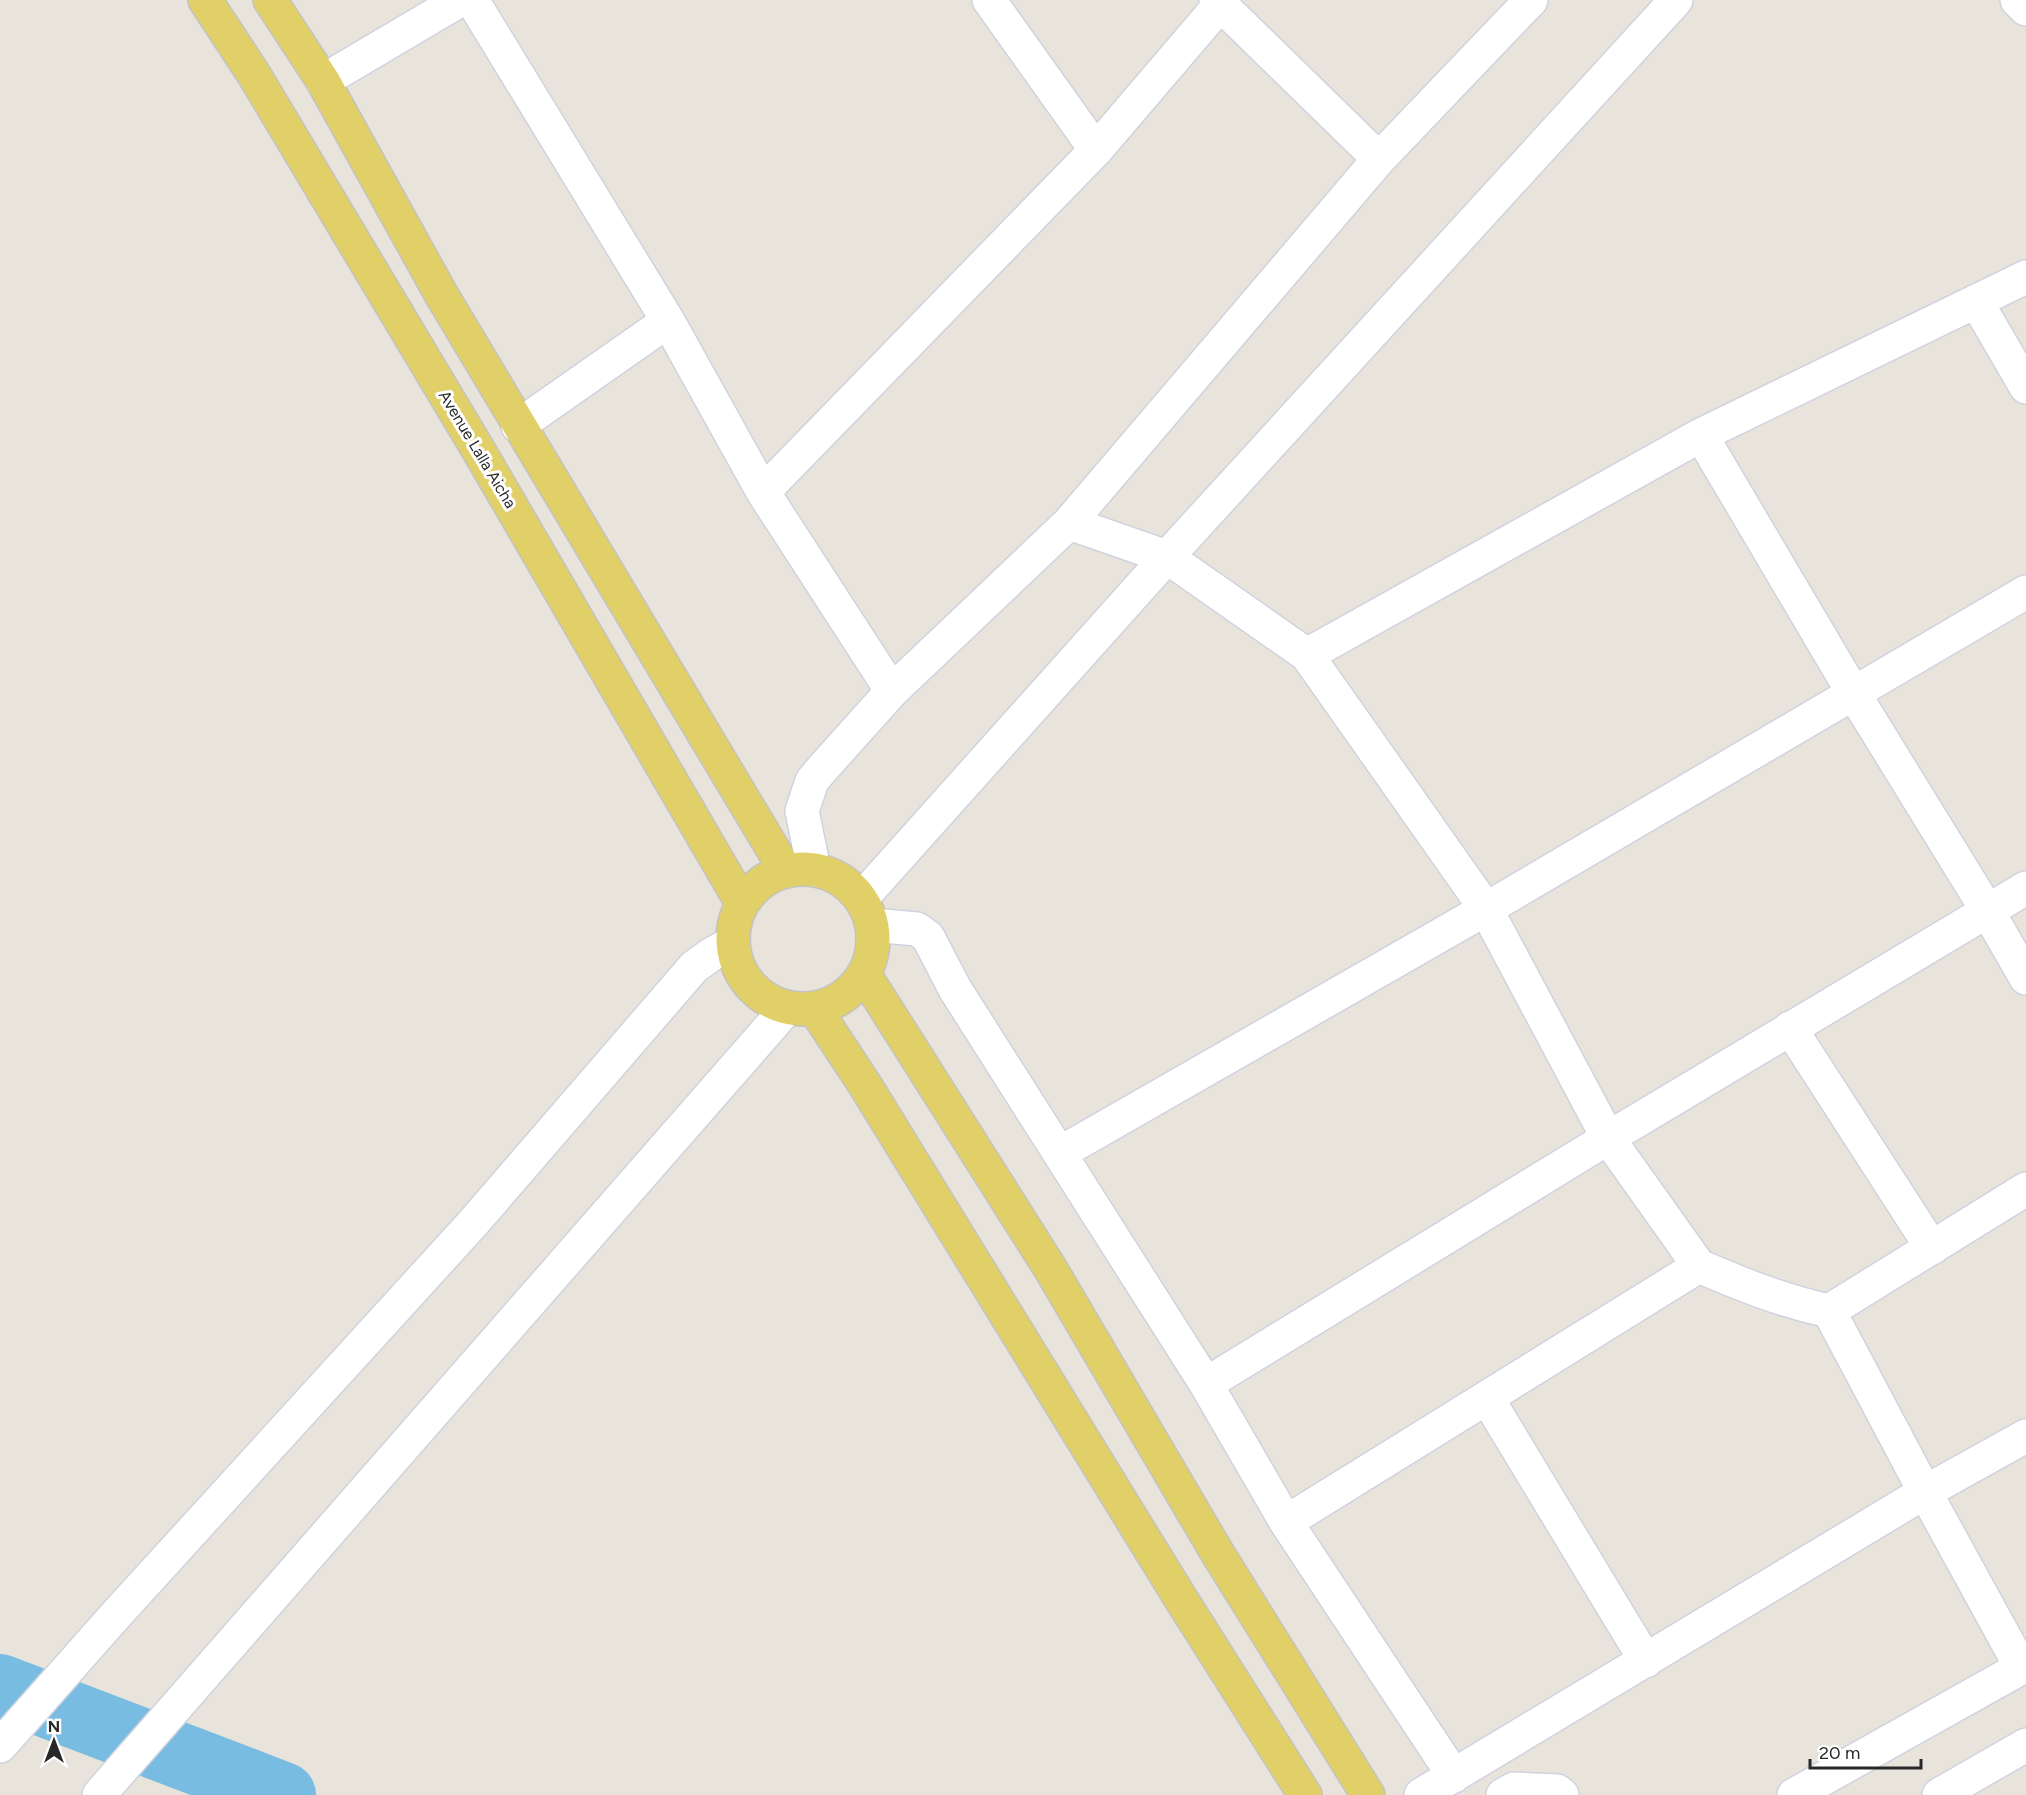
<svg xmlns="http://www.w3.org/2000/svg" width="2026" height="1795" viewBox="0 0 2026 1795" font-family="Figtree,sans-serif">
	<style>
		.lines { fill: none; stroke-linecap: round; stroke-linejoin: round }
		.river { stroke: #78bce1; stroke-width: 66 }
		.minor-casing { stroke: #d0d2df; stroke-width: 36 }
		.major-casing { stroke: #c3c3c3; stroke-width: 36 }
		.minor { stroke: #fff; stroke-width: 33 }
		.major { stroke: #e1cf68; stroke-width: 33 }
		.labels { text-anchor: middle; stroke-width: 6; stroke-linejoin: round; paint-order: stroke }
		.street-label { font-size: 16px; fill: #282828; stroke: #fff }
	</style>
	<rect width="100%" height="100%" fill="#e9e4db"/>
	<g class="lines">
		<path class="river" d="M0,1687l283,108"/>
		<defs>
			<path id="minor" d="M472,0l196,321 95,171 129,199
				M989,0l107,150
				M1216,0l163,159
				M2017,0l9,9
				M323,81l137,-81
				M1976,301l50,86
				M518,426l150,-105
				M1701,435l153,259 133,216 39,68
				M763,492l333,-342 128,-150
				M1069,523l98,34 140,98 179,254 122,229 91,128
				M1307,655l394,-220 325,-158
				M814,870l-12,-59 10,-30 10,-12 70,-78 177,-168 310,-364 152,-159
				M861,899l306,-342 509,-557
				M872,925l45,4 11,8 27,52 251,395 80,138 168,254
				M1790,1028l142,220
				M1060,1153l426,-244 540,-317
				M1829,1311l96,181 96,175
				M1206,1384l402,-246 418,-250
				M1487,1398l159,263
				M1286,1522l413,-256c44,19 84,35 130,45l197,-122
				M0,1746l114,-129 359,-394 221,-256 18,-13 20,-11
				M99,1795l688,-787
				M1421,1795l504,-303 101,-56
				M1503,1795l11,-6 43,2 5,4
				M1794,1795l232,-130
				M1939,1795l87,-50"/>
			<path id="major" d="M205,0l48,73 226,378 263,452
				M270,0l53,81 118,213 345,577
				M733 939a70 70 0 1 1 140 0a70 70 0 1 1-140 0Z
				M864,974l186,294 168,286 150,241
				M815,1009l50,76 316,514 124,196"/>
		</defs>
		<use href="#minor" class="minor-casing"/>
		<use href="#major" class="major-casing"/>
		<use href="#minor" class="minor"/>
		<use href="#major" class="major"/>
	</g>
	<g class="labels">
		<g class="street-label">
			<text transform="translate(478 449) rotate(59)" y="6">Avenue Lalla Aicha</text>
		</g>
	</g>
	<g transform="translate(54 1741)" stroke="#ffffff" stroke-width="4.5" paint-order="stroke">
	<path d="M0-4.5L10 22L0 15L-10 22Z" fill="#282828"/>
	<text y="-9" font-size="16" font-weight="bold" text-anchor="middle" fill="#282828">N</text>
	</g>
	<path d="M1810 1759v9h111v-9" fill="none" stroke="#282828" stroke-width="3"/>
	<text x="1819" y="1759" font-size="18" fill="#282828" stroke="#ffffff" stroke-width="4.5" paint-order="stroke">20 m</text>
</svg>
